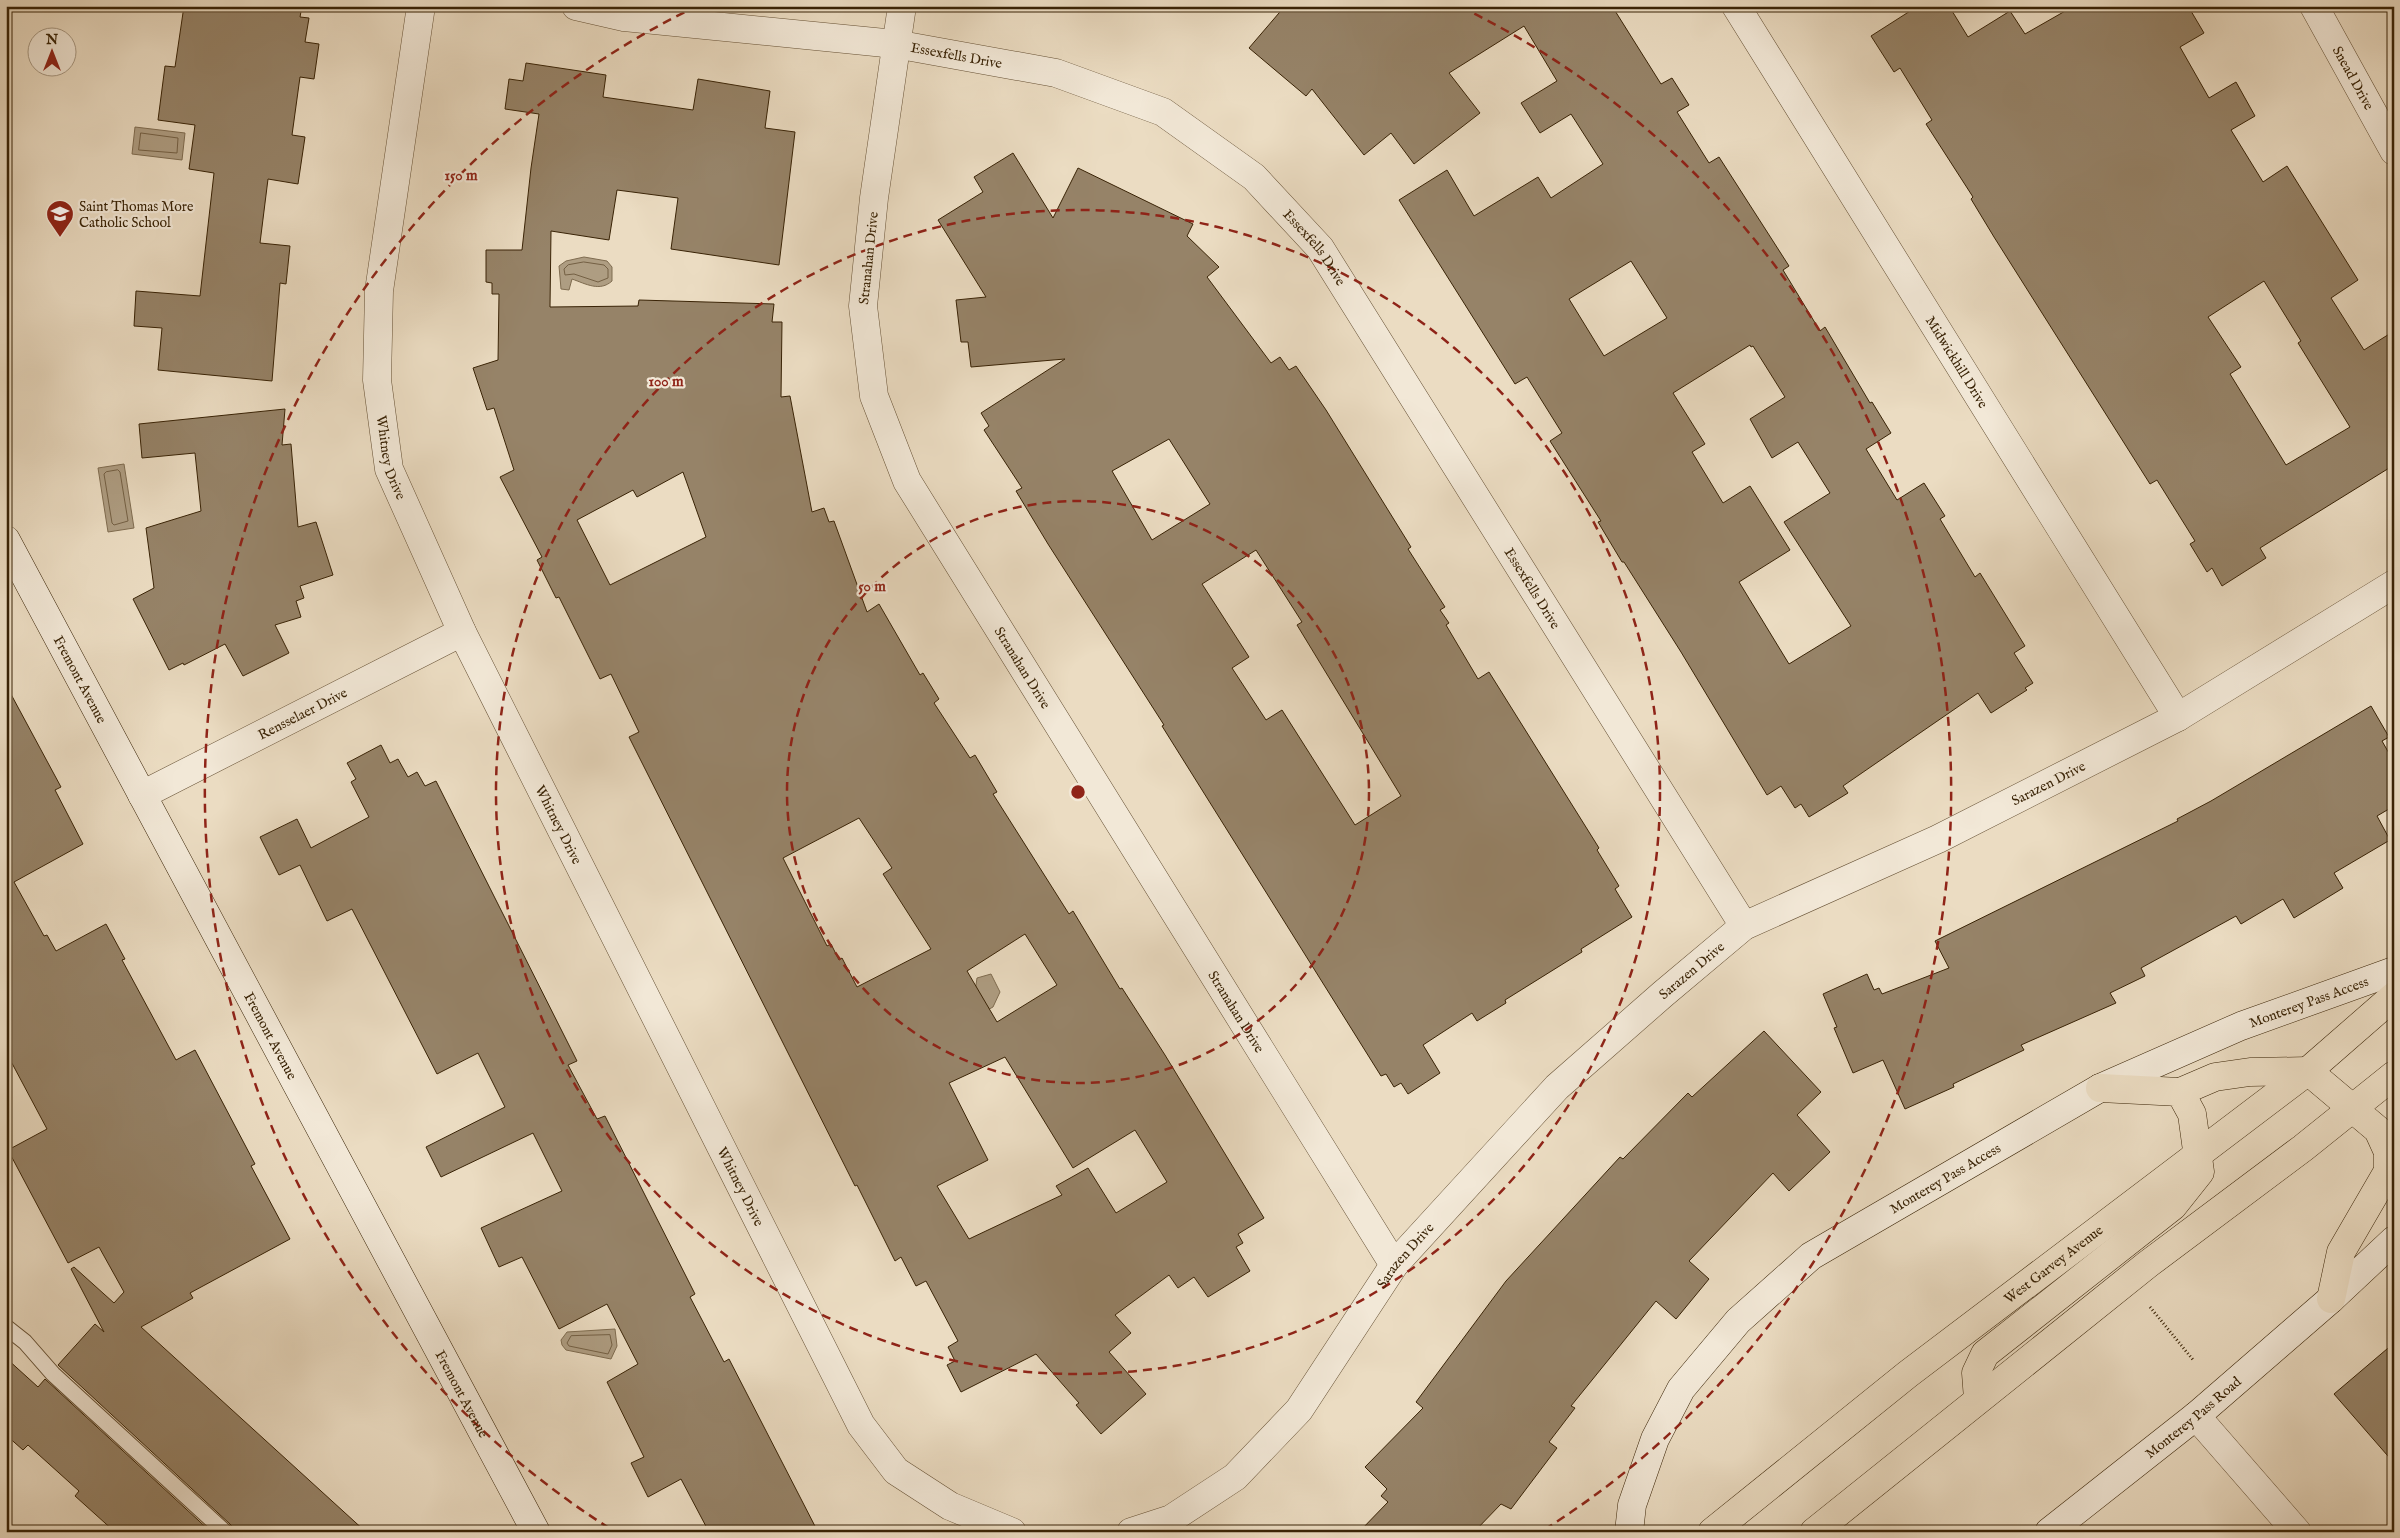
<svg xmlns="http://www.w3.org/2000/svg" width="2400" height="1538" viewBox="0 0 2400 1538" font-family="'IM FELL English',serif">
	<style>
		.water { fill: #ae9d82; stroke: #7f6c50 }
		.lines { fill: none; stroke-linecap: round; stroke-linejoin: round }
		.shore { stroke: #746044; stroke-width: 1 }
		.building { fill: #968368; stroke: #392306; fill-rule: evenodd }
		.service-casing { stroke: #665135; stroke-width: 17 }
		.minor-casing { stroke: #665135; stroke-width: 29 }
		.secondary-casing { stroke: #392306; stroke-width: 29 }
		.primary-casing { stroke: #392306; stroke-width: 29 }
		.path { stroke: #392306; stroke-width: 3; stroke-dasharray: 1 2.5; stroke-linecap: butt }
		.service { stroke: #f2e8d7; stroke-width: 15 }
		.minor { stroke: #f2e8d7; stroke-width: 28 }
		.secondary { stroke: #f2e8d7; stroke-width: 28 }
		.primary { stroke: #ebdcc2; stroke-width: 28 }
		.ring { fill: none; stroke: #8f2418; stroke-width: 2.5; stroke-dasharray: 9 6 }
		.labels { text-anchor: middle; stroke-width: 4.5; stroke-linejoin: round; paint-order: stroke }
		.street-label { font-size: 14px; fill: #392306; stroke: #f2e8d7 }
		.poi-label { font-size: 14px; fill: #392306; stroke: #f2e8d7; text-anchor: start }
		.centre { fill: #8f2418; stroke: #f2e8d7; stroke-width: 2.5 }
		.ring-label { font-size: 15px; text-anchor: middle; font-weight: bold; fill: #8f2418; stroke: #f2e8d7; stroke-width: 4.5; stroke-linejoin: round; paint-order: stroke }
	</style>
	<rect width="100%" height="100%" fill="#ebdcc2"/>
	<filter id="stains"><feTurbulence type="fractalNoise" baseFrequency=".004" numOctaves="4"/><feColorMatrix values="0 0 0 0 .2 0 0 0 0 .09 0 0 0 0 .02 0 0 0 .5 -.17"/></filter>
	<radialGradient id="worn" r=".72"><stop offset=".6" stop-color="#630" stop-opacity="0"/><stop offset="1" stop-color="#630" stop-opacity=".3"/></radialGradient>
	<path class="water" d="M135,127l50,6 -3,27 -50,-6z
		M584,257l23,4 5,6v14c-12,11 -26,3 -40,-2l-3,11 -8,-1 -2,-23 7,-5z
		M124,464l10,64 -26,4 -10,-64z
		M991,974l9,18 -7,15 -33,18 15,-33 2,-14z
		M615,1329l2,17 -6,13 -45,-9 -4,-5 -1,-5 6,-8z"/>
	<g class="lines">
		<path class="shore" d="M141,133l37,5 -1,15 -38,-3z
			M584,262l20,3 4,4v9l-10,4 -24,-8 -9,1 -1,-6 4,-4z
			M118,470l2,2 8,49 -14,4 -2,-2 -8,-49 2,-2z
			M610,1335l2,10 -4,9 -39,-8 -2,-3 4,-7z"/>
	</g>
	<path class="building" d="M184,6h118l-2,11 9,1 -4,24 14,2 -5,35 -14,-2 -8,58 13,2 -7,47 -30,-5 -8,64 30,3 -4,38 -6,-1 -8,98 -114,-11 4,-42 -28,-2 2,-35 64,5 14,-123 -25,-4 6,-44 -37,-5 7,-54 10,1z
		M1285,6h327l49,78 11,-6 17,27 -12,7 32,51 10,-6 70,109 -6,4 37,61 5,-4 45,76 2,-1 19,31 -25,16 31,51 27,-17 21,33 -5,3 35,58 5,-4 45,73 -11,7 19,30 -8,5 2,2 -36,23 -13,-20 -135,93 5,7 -39,24 -8,-13 -6,4 -14,-22 -14,9 -86,-143 -57,-90h-2l-24,-40 3,-1 -51,-80 12,-8 -35,-56 -12,7 -116,-184 48,-30 27,46 64,-39 13,21 52,-34 -32,-50 -31,19 -19,-30 36,-22 -33,-55 -75,47 31,40 -66,51 -23,-31 -27,22 -52,-66 -6,7 -57,-48zM1631,261l36,57 -63,38 -35,-57zM1750,345l1,2 2,-1 32,51 -35,22 22,39 26,-16 32,51 -46,29 67,104 -62,38 -50,-82 51,-32 -40,-64 -27,17 -31,-51 13,-8 -32,-51z
		M1918,6h31l19,31 42,-26 15,23 49,-28h114l16,27 -24,14 29,51 27,-16 19,34 -24,14 32,52 24,-16 71,114 -27,18 33,52 30,-19v134l-134,83 6,10 -44,28 -10,-18 -5,4 -17,-28 5,-3 -38,-61 -7,4 -156,-247 -23,-38 2,-2 -47,-73 6,-4 -32,-52 -6,4 -23,-36zM2264,281l37,60 -3,2 52,84 -64,38 -56,-91 11,-7 -33,-50z
		M526,63l80,12 -3,22 90,13 5,-31 72,12 -5,37 30,4 -16,133 -108,-16 7,-51 -61,-8 -8,50 -58,-9 -1,76 88,-1 1,-6 135,4 -2,18h10l-1,75 9,-1 22,116 12,-4 5,14 5,-1 33,91 12,-8 41,71 3,-2 16,26 -5,4 36,55 5,-3 22,37 -4,2 76,120 4,-3 47,78 2,-1 43,67 99,163 -26,16 5,9 -7,4 14,24 -42,26 -14,-20 -16,11 -9,-13 -54,40 16,18 -22,19 37,42 -45,40 -25,-29 3,-2 -43,-49 -75,38 -14,-27 8,-4 -7,-14 10,-6 -32,-60 -10,5 -15,-29 -6,4 -38,-76 -2,1 -226,-449 10,-5 -28,-58 -11,5 -41,-82 -3,1 -19,-38 5,-3 -42,-80 14,-7 -20,-62 -7,2 -14,-42 25,-8 1,-66h-7v-11l-6,-1v-32h36l9,-82 8,-54 -34,-5 4,-30 14,2zM683,472l23,65 -96,48 -33,-65 56,-30 4,7zM859,818l33,50 -9,6 48,75 -74,38 -15,-29 -3,2 -8,-16 -4,2 -44,-88zM1025,934l32,51 -60,37 -30,-51zM1005,1057l68,111 62,-38 32,52 -51,31 -28,-45 -32,18 6,9 -93,44 -32,-53 51,-26 -39,-77z
		M1013,153l40,65 25,-50 115,56 -6,12 32,31 -12,10 64,86 9,-6 9,13 7,-4 30,44 85,137 -3,2 37,58 -5,3 9,13 -3,2 32,54 11,-7 110,176 -2,2 22,36 -4,3 17,28 -51,32 1,3 -77,48 1,3 -29,18 -5,-8 -49,32 17,28 -32,21 -7,-11 -7,4 -8,-13 -5,2 -219,-350 2,-1 -116,-181 -32,-53 6,-3 -38,-58 5,-4 -8,-13 84,-54 -94,8 -3,-25h-7l-5,-42 30,-3 -48,-77 45,-28 -9,-15zM1169,439l41,65 -58,36 -40,-69zM1256,550l46,72 -5,3 104,171 -46,29 -73,-115 -16,10 -34,-52 17,-11 -47,-73z
		M285,409l-3,36 9,-1 7,83 18,-5 17,53 -33,11 4,12 -8,3 5,16 -26,8 14,28 -46,23 -18,-32 -41,21 -1,-2 -14,7 -36,-71 21,-11 -8,-60 55,-17 -6,-58 -53,5 -3,-34z
		M6,685l55,102 -6,3 28,54 -69,38 30,54 3,-1 9,16 50,-27 19,35 -3,1 54,100 19,-10 60,114 -4,2 39,73 -100,54 3,5 -52,29 225,205h-132l-3,-7 -173,-160 37,-41 9,8 -33,-63 3,-2 40,36 10,-11 -25,-45 -31,16 -60,-113 39,-21 -41,-77z
		M2371,706l18,31 -7,4 12,21v44l-17,10 13,24 -56,33 9,15 -49,30 -11,-19 -42,25 -5,-8 -95,52 4,8 -35,17 6,10 -95,42 3,5 -71,34 1,3 -49,22 -22,-49 -30,13 -19,-45 3,-1 -14,-33 44,-20 7,16 5,-2 3,6 67,-26 -14,-27 243,-120 -1,-2 34,-18z
		M381,745l9,18 8,-4 10,18 9,-5 8,14 11,-5 141,280 -9,4 29,54 8,-3 90,178 -5,3 34,65 5,-3 89,173h-109l-28,-53 -33,18 -17,-34 13,-6 -37,-75 31,-18 -31,-60 -48,25 -37,-72 -23,10 -18,-39 81,-37 -29,-58 -92,44 -15,-30 79,-40 -27,-54 -41,21 -85,-165 -25,12 -27,-56 -21,10 -19,-38 37,-18 14,29 58,-31 -18,-35 5,-3 -9,-16z
		M1764,1031l57,61 -24,23 33,37 -41,39 -16,-18 -84,88 20,18 -33,40 -20,-18 -85,105 4,2 -26,34 8,6 -46,61 -10,-5 -27,28h-115l29,-30 -7,-6 6,-7 -22,-22 58,-59 -7,-6 90,-121 114,-124 3,2 65,-66 4,4z
		M2394,1343v120l-60,-69z
		M6,1358l32,29 7,-8 166,153h-96l-40,-36 4,-5 -51,-46 -5,5 -17,-15z"/>
	<g class="lines">
		<defs>
			<path id="service" d="M6,1327l19,15 28,32 172,158"/>
			<g id="minor">
				<path id="s1" d="M421,6l-42,285 -2,89 12,89 73,163 399,793 35,46 54,35 62,26"/>
				<path id="s2" d="M576,6l48,11 271,27 161,29 107,39 91,65 66,71 424,678"/>
				<path id="s3" d="M902,6l-28,192 -11,108 11,90 33,85 487,784"/>
				<path id="s4" d="M1736,6l442,711"/>
				<path id="s5" d="M2314,6l80,145"/>
				<path id="s6" d="M142,795l320,-163"/>
				<path d="M2196,1416l101,116"/>
				<path id="s7" d="M1131,1532l40,-13 64,-42 64,-67 95,-145 163,-178 106,-93 81,-68 194,-87 240,-122 216,-133"/>
			</g>
			<g id="secondary">
				<path id="s8" d="M6,540l530,992"/>
				<path id="s9" d="M1629,1532l3,-27 23,-66 26,-50 57,-68 73,-65 289,-168 141,-62 153,-55"/>
				<path id="s10" d="M2049,1532l147,-116 135,-117 63,-59"/>
			</g>
			<g id="primary">
				<path d="M2180,1092l35,-15 35,-5 58,-1 70,59 10,22v19l-47,81 -10,47"/>
				<path d="M1978,1399l-2,-26 9,-19 188,-148 27,-34 -8,-58 -12,-22 -80,-4"/>
				<path id="s11" d="M1712,1532l196,-158 400,-303 86,-75"/>
				<path d="M1814,1532l334,-268 155,-116 91,-73"/>
			</g>
		</defs>
		<use href="#service" class="service-casing"/>
		<use href="#minor" class="minor-casing"/>
		<use href="#secondary" class="secondary-casing"/>
		<use href="#primary" class="primary-casing"/>
		<path class="path" d="M2150,1307l44,54"/>
		<use href="#service" class="service"/>
		<use href="#minor" class="minor"/>
		<use href="#secondary" class="secondary"/>
		<use href="#primary" class="primary"/>
	</g>
	<g class="ring">
		<circle cx="1078" cy="792" r="291"/>
		<circle cx="1078" cy="792" r="582"/>
		<path d="M609 1528A873 873 0 0 1 695 7M1461 7A873 873 0 0 1 1547 1528"/>
	</g>
	<defs>
		<symbol id="school-pin" viewBox="-11 -11 22 30"><path d="M0 17L-7.5 6A9.5 9.5 0 1 1 7.5 6Z" fill="#8f2418" stroke="#f2e8d7"/><path d="M0-5L7-2L0 1L-7-2ZM-4 1L0 2.5L4 1V4Q0 6-4 4Z" fill="#fff"/></symbol>
	</defs>
	<g fill-rule="evenodd">
		<use href="#school-pin" x="44" y="198" width="32" height="43"/>
	</g>
	<g class="labels">
		<g class="street-label">
			<text dy="5" stroke="none"><textPath href="#s2" startOffset="384">Essexfells Drive</textPath></text>
			<text dy="5" stroke="none"><textPath href="#s5" startOffset="82">Snead Drive</textPath></text>
			<text dy="5" stroke="none"><textPath href="#s2" startOffset="804">Essexfells Drive</textPath></text>
			<text transform="translate(868 258) rotate(-84)" y="5">Stranahan Drive</text>
			<text dy="5" stroke="none"><textPath href="#s4" startOffset="419">Midwickhill Drive</textPath></text>
			<text dy="5" stroke="none"><textPath href="#s1" startOffset="456">Whitney Drive</textPath></text>
			<text dy="5" stroke="none"><textPath href="#s2" startOffset="1209">Essexfells Drive</textPath></text>
			<text dy="5" stroke="none"><textPath href="#s3" startOffset="704">Stranahan Drive</textPath></text>
			<text dy="5" stroke="none"><textPath href="#s8" startOffset="158">Fremont Avenue</textPath></text>
			<text dy="5" stroke="none"><textPath href="#s6" startOffset="180">Rensselaer Drive</textPath></text>
			<text dy="5" stroke="none"><textPath href="#s7" startOffset="1209">Sarazen Drive</textPath></text>
			<text dy="5" stroke="none"><textPath href="#s1" startOffset="861">Whitney Drive</textPath></text>
			<text dy="5" stroke="none"><textPath href="#s7" startOffset="804">Sarazen Drive</textPath></text>
			<text dy="5" stroke="none"><textPath href="#s9" startOffset="900">Monterey Pass Access</textPath></text>
			<text dy="5" stroke="none"><textPath href="#s3" startOffset="1109">Stranahan Drive</textPath></text>
			<text dy="5" stroke="none"><textPath href="#s8" startOffset="562">Fremont Avenue</textPath></text>
			<text dy="5" stroke="none"><textPath href="#s9" startOffset="495">Monterey Pass Access</textPath></text>
			<text dy="5" stroke="none"><textPath href="#s1" startOffset="1266">Whitney Drive</textPath></text>
			<text dy="5" stroke="none"><textPath href="#s7" startOffset="399">Sarazen Drive</textPath></text>
			<text dy="5" stroke="none"><textPath href="#s11" startOffset="434">West Garvey Avenue</textPath></text>
			<text dy="5" stroke="none"><textPath href="#s8" startOffset="968">Fremont Avenue</textPath></text>
			<text dy="5" stroke="none"><textPath href="#s10" startOffset="184">Monterey Pass Road</textPath></text>
		</g>
		<g class="poi-label">
			<text x="79" y="211">Saint Thomas More<tspan x="79" dy="16">Catholic School</tspan></text>
		</g>
	</g>
	<circle cx="1078" cy="792" r="8" class="centre"/>
	<g class="ring-label">
		<text x="461" y="180">150 m</text>
		<text x="666" y="386">100 m</text>
		<text x="872" y="591">50 m</text>
	</g>
	<rect width="2400" height="1538" fill="none" stroke="#ebdcc2" stroke-width="25"/>
	<rect x="8" y="8" width="2385" height="1523" fill="none" stroke="#392306" stroke-width="2.5"/>
	<rect x="12" y="12" width="2375" height="1513" fill="none" stroke="#392306"/>
	<g transform="translate(52 52)"><circle r="24" fill="#f2e8d7" stroke="#a89983"/>
	<path d="M0-4L9 19L0 12L-9 19Z" fill="#8f2418"/>
	<text y="-8" font-size="14" font-weight="bold" text-anchor="middle" fill="#392306">N</text>
	</g>
	<rect width="100%" height="100%" filter="url(#stains)"/>
	<rect width="100%" height="100%" fill="url(#worn)"/>
</svg>
